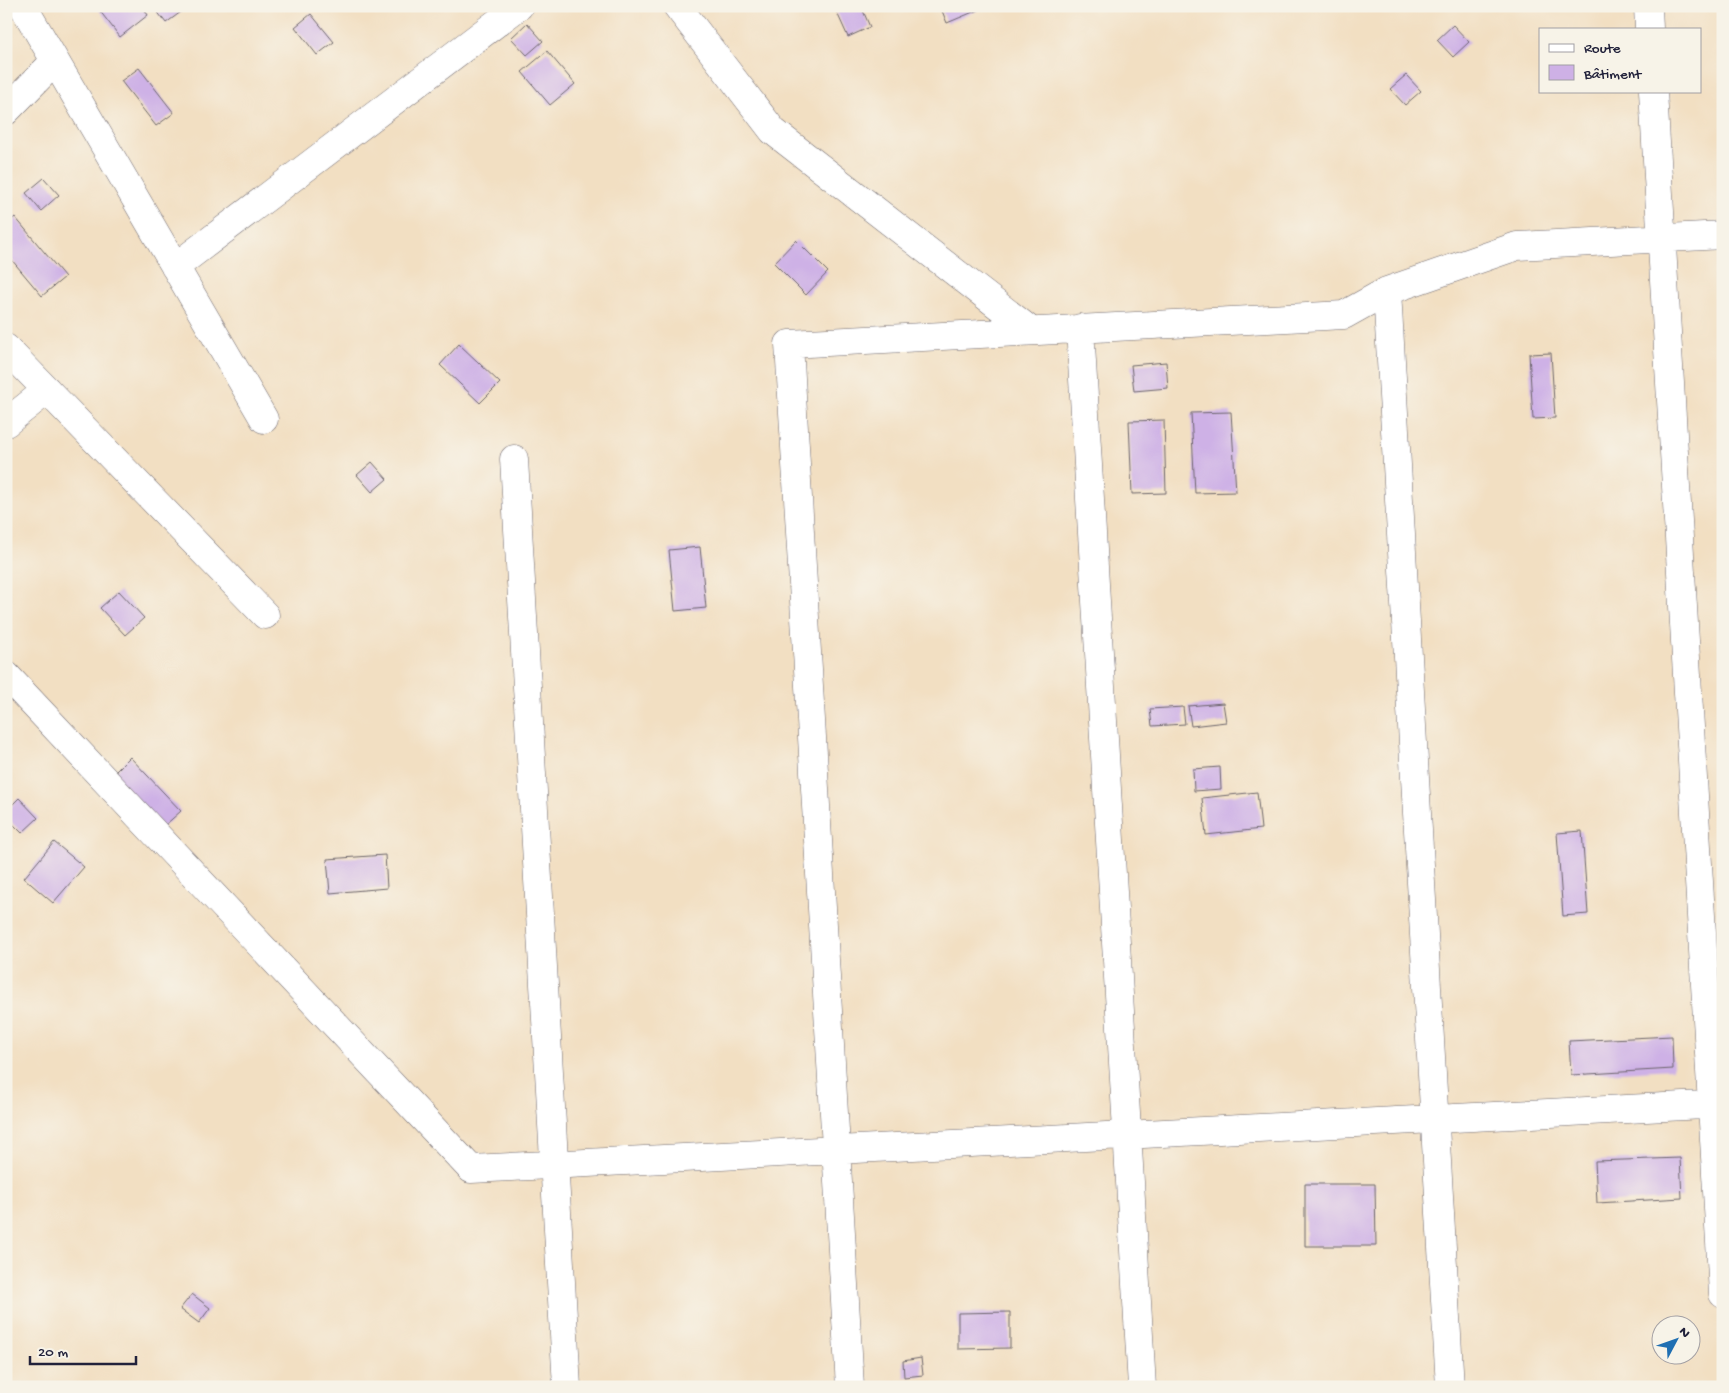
<svg xmlns="http://www.w3.org/2000/svg" width="1729" height="1393" viewBox="0 0 1729 1393" font-family="'Gochi Hand',sans-serif">
	<style>
		.building { fill: #ceb1e6 }
		.lines { fill: none; stroke-linecap: round; stroke-linejoin: round }
		.minor-casing { stroke: #6b646a; stroke-width: 29 }
		.minor { stroke: #fff; stroke-width: 28 }
	</style>
	<rect width="100%" height="100%" fill="#f7f3e8"/>
	<filter id="ink" filterUnits="userSpaceOnUse"><feTurbulence type="fractalNoise" baseFrequency=".02" numOctaves="2"/><feDisplacementMap in="SourceGraphic" scale="10" xChannelSelector="R" yChannelSelector="G"/><feConvolveMatrix kernelMatrix="1 2 1 2 8 2 1 2 1" color-interpolation-filters="sRGB"/></filter>
	<filter id="wash" filterUnits="userSpaceOnUse"><feTurbulence type="fractalNoise" baseFrequency=".0096" numOctaves="4" result="noise"/><feDisplacementMap in="SourceGraphic" scale="20" xChannelSelector="R" yChannelSelector="G"/><feGaussianBlur stdDeviation="1.12" result="paint"/><feColorMatrix in="noise" values="0 0 0 0 0 0 0 0 0 0 0 0 0 0 0 0 0 1.4 0 .05"/><feComposite in="paint" operator="in"/></filter>
	<g filter="url(#wash)">
		<rect width="100%" height="100%" fill="#f2dfc2"/>
		<g id="blocks">
			<path class="building" d="M96,6h46l6,9 -28,22z
				M153,6h36l-23,17z
				M834,6h27l9,21 -22,10z
				M940,6h36l2,4 -31,13z
				M311,14l23,28 -17,13 -22,-28z
				M527,23l16,18 -16,14 -16,-17z
				M1453,25l16,17 -16,15 -16,-17z
				M547,51l28,33 -25,21 -28,-33z
				M139,68l35,45 -18,13 -35,-45z
				M1406,75l15,16 -16,14 -15,-16z
				M44,178l15,17 -18,16 -15,-18z
				M15,217l50,60 -23,19 -36,-43v-29z
				M796,240l32,32 -22,23 -32,-32z
				M459,344l41,39 -20,20 -40,-38z
				M1551,353l4,65 -22,1 -4,-65z
				M1166,362l2,26 -34,3 -3,-26z
				M1231,412l5,80 -41,1 -4,-80z
				M1164,420l2,73 -34,1 -3,-73z
				M372,462l15,17 -15,13 -15,-17z
				M700,547l6,61 -31,3 -6,-61z
				M119,591l25,27 -19,17 -25,-27z
				M1223,703l3,19 -35,4 -3,-20z
				M1183,707l2,17 -33,2 -2,-17z
				M130,757l51,54 -18,16 -50,-53z
				M1220,767l1,22 -27,2 -1,-22z
				M1257,792l4,37 -55,6 -4,-37z
				M19,798l19,20 -16,15 -16,-16v-6z
				M1582,831l6,83 -25,2 -6,-83z
				M54,842l30,25 -31,36 -29,-25z
				M385,855l2,33 -57,5 -3,-34z
				M1672,1036l1,33 -102,6 -2,-34z
				M1680,1158l2,40 -85,5 -2,-42z
				M1305,1184h70l1,62h-71z
				M192,1294l18,14 -11,15 -19,-14z
				M1010,1312v36l-52,1v-36z
				M921,1358l2,17 -19,2 -1,-16z"/>
		</g>
	</g>
	<g filter="url(#ink)">
		<use href="#blocks" fill-opacity="0" stroke="#6b646a" stroke-width="1"/>
		<g class="lines">
			<defs>
				<path id="minor" d="M23,6l241,413
					M677,6l96,125 258,200
					M1648,6l1,23
					M1653,91l70,1203
					M6,111l49,-50
					M175,267l344,-261
					M1387,291l63,1096
					M1080,328l62,1059
					M6,348l259,267
					M6,423l41,-33
					M514,459l53,928
					M6,675l465,494 1252,-65
					M850,1387l-61,-1043 555,-29 43,-24 130,-45 206,-11"/>
			</defs>
			<use href="#minor" class="minor-casing"/>
			<use href="#minor" class="minor"/>
		</g>
	</g>
	<rect width="1729" height="1393" fill="none" stroke="#f7f3e8" stroke-width="25"/>
	<rect x="1539" y="28" width="162" height="65" fill="#f7f3e8" stroke="#a29fa3"/>
	<rect x="1549" y="44" width="25" height="8" fill="#ffffff" stroke="#a29fa3"/>
	<text x="1584" y="52" font-size="15" fill="#22223b">Route</text>
	<rect x="1549" y="65" width="25" height="15" fill="#ceb1e6" stroke="#a29fa3"/>
	<text x="1584" y="78" font-size="15" fill="#22223b">Bâtiment</text>
	<g transform="translate(1676 1340) rotate(49)"><circle r="24" fill="#f7f3e8" stroke="#a29fa3"/>
	<path d="M0-4L9 19L0 12L-9 19Z" fill="#1f6fb2"/>
	<text y="-8" font-size="14" font-weight="bold" text-anchor="middle" fill="#22223b">N</text>
	</g>
	<path d="M30 1356v8h106v-8" fill="none" stroke="#22223b" stroke-width="2.5"/>
	<text x="38" y="1356" font-size="15" fill="#22223b" stroke="#f7f3e8" stroke-width="4" paint-order="stroke">20 m</text>
</svg>
